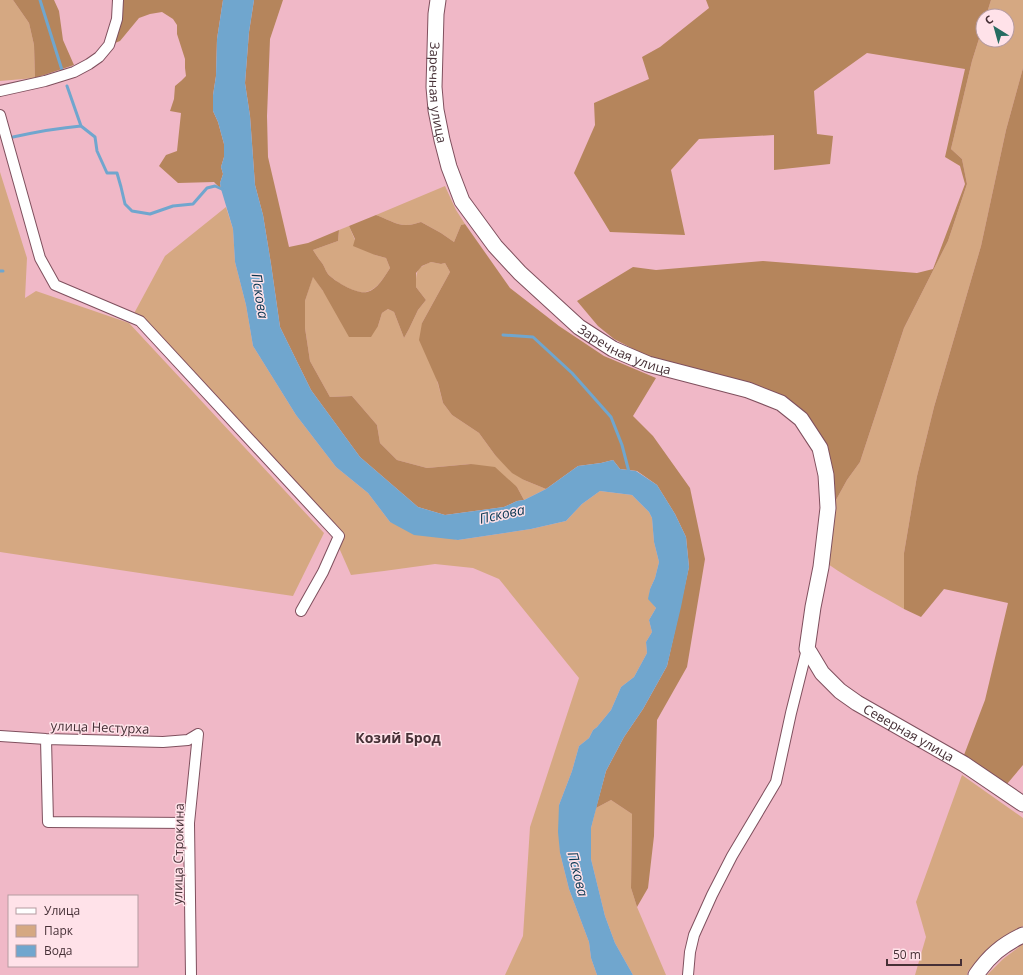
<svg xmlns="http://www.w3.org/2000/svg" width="1023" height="975" viewBox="0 0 1023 975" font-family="'Open Sans',sans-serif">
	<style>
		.green { fill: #d5a882 }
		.forest { fill: #b5855c }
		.water { fill: #70a6ce }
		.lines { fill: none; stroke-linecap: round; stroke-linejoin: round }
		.stream { stroke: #70a6ce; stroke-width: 3 }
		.street-casing { stroke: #7f505e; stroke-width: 12 }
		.secondary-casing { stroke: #7f505e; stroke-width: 17 }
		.street { stroke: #fff; stroke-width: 10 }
		.secondary { stroke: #fff; stroke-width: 15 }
		.labels { text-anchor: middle; stroke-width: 3; stroke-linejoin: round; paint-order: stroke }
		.street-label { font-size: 13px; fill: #463036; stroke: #ffe2e9 }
		.water-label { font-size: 14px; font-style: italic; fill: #083550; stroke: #ffe2e9 }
		.neighbourhood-label { font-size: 14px; font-weight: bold; fill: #463036; stroke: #ffe2e9 }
	</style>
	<rect width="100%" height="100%" fill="#f0b8c7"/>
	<path class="green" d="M0,0h13l16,23 5,22 1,33 -35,3z
		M991,0h32v68l-17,62 -25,116 -47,161 -17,69 -13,77v56c-26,-15 -52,-28 -76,-45l8,-64 11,-20 13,-18 44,-134 44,-87 19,-57 -5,-25 -11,-10 21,-88 11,-35v14h24v-24h-21z
		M0,172l27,86 -2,40 11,-7 93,32 195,210 -31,63 -293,-44z
		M445,186l11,24 9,14 -4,1 -7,17 -13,-9 -20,-11c-5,1 -9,3 -14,3 -9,1 -22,-7 -31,-10z
		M226,207l7,22 2,33 11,43 7,41 43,69 40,52 32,26 22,29 68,18 73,-11 35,-8 16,-17 18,-13 32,4 17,17 3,6 2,24 5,20 -4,16 -5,11 -1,10 7,9 -7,12 3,12 -6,10 1,11 -13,24 -13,10 -10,23 -14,17 -4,3 -4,8 -10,8 -7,25 -13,34 1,48 9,36 20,53 2,16 6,17h-92l18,-39 7,-109 49,-149 -80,-99 -26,-11 -38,-4 -51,7 -33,4 -15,-34 -2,-11 -197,-208 -6,-3 34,-63z
		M349,226l6,14 20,15 11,3 4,10c-5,8 -13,22 -24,24 -11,2 -28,-9 -36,-16 -4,-3 -5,-9 -8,-13 -3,-4 -6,-8 -9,-13l25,-9 1,-11z
		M431,262l10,2 4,-1 5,9 -28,51 21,80 9,12 27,18 16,22 29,25 22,9 -22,11 -7,-13 -46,-23 -44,4 -30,-8 -17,-17 -3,-18 -25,-29 -22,1 -20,-36 -5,-33v-27l8,-25 10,15 55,35 4,-13 6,-4 6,3 10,26 5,-9 9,-19 8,-10 -10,-13c0,-16 0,-19 15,-25z
		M962,775l61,43v108l-30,18 -25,27 -1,4h-52l11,-38 -10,-35z
		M611,800l21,14 -1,74 6,19 29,68h-33l-18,-32 -10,-27 -14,-57v-31l5,-20z
		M1023,944v31h-36l16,-16z"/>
	<path class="forest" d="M13,0h41l5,11 4,29 11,25 -39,13 -1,-33 -5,-22z
		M123,0h100l-6,39 -1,37 -3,19v16l5,11 6,22v13l-3,10 2,7 -3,9 1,6 -7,-7 -36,1 -19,-17 7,-11 11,-4 4,-38 -11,-2 4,-12 1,-13 6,-5 5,-5 -1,-8v-9l-8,-25v-9l-4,-6 -11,-7 -12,2 -11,4 -19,23 -5,2 7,-23z
		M254,0h29l-13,39 -3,77 1,41 21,90 19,-4 31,-13 -1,11 -25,9c3,5 6,9 9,13 3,4 4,10 8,13 8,7 26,18 37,16 10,-2 18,-16 23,-24l-4,-10 -11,-3 -22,-9 2,-7 -6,-13 27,-11c9,3 22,11 31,10 5,0 9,-2 14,-3l20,11 13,9 7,-17 4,-1 45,64 49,38 45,30 52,22 -23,38 20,20 37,52 15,71 -18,108 -30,53 -3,116 -6,52 -11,19 -6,-19 1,-74 -21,-14 -15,8 10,-37 18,-34 19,-28 24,-43 22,-99 -3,-30 -11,-23 -18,-29 -20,-14 -17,-2 -7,-9 -12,3 -23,3 -32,23 -22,-9 -12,-7 -17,-18 -16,-22 -27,-18 -9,-12 -5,-20 -19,-43 3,-17 28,-51 -5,-9 -4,1 -10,-2 -9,4 -6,7v14l10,13 -8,10 -9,19 -5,9 -10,-26 -6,-3 -6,4 -4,13 -7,11h-22l-26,-46 -10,-14 -8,24v27l5,33 20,36 22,-1 25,29 3,18 17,17 30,8 44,-4 24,3 22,20 7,13 -7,1 -13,6 -59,8 -27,-8 -58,-50 -49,-67 -31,-63 -9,-63 -8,-49 -8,-30 -5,-69 -5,-33 4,-51z
		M706,0h285l-5,16h-3v10l-11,35 -21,88 11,10 5,25 -19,57 -44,87 -44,134 -13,18 -11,20 -8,-52 -18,-28 -26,-24 -77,-24 -54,-13 -39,-20 -16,-13 -21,-25 56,-34 23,3 107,-9 154,12 16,-4 32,-85 -5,-18 -15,-9 20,-88 -98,-16 -53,38 3,43 16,2 -3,28 -56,6v-35l-75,4 -28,31 14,65 -75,-3 -36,-59 21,-48 -1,-22 55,-24 -7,-22 18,-10 49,-39z
		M1023,68v697l-16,19 -43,-29 21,-55 23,-97 -64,-14 -23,28 -17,-8v-56l13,-77 17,-69 47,-161 25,-116z"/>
	<path class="water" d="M223,0h31l-5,32 -4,51 5,33 5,69 8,30 8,49 9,63 31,63 49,67 58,50 27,8 59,-8 13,-6 7,-1 22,-11 32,-23 23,-3 12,-3 7,9 16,2 21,14 18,29 11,23 3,30 -8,40 -14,59 -24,43 -19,28 -18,34 -15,57v31l14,57 10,27 18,32h-36l-6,-17 -2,-16 -20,-53 -9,-36 -2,-21 1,-27 13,-34 7,-25 10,-8 4,-8 4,-3 14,-17 10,-23 13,-10 13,-24 -1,-11 6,-10 -3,-12 7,-12 -8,-9 2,-10 5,-11 4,-16 -5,-20 -2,-24 -3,-6 -17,-17 -32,-4 -18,13 -16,17 -35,8 -73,11 -44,-5 -24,-13 -22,-29 -32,-26 -40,-52 -43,-69 -7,-41 -11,-43 -2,-33 -12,-40 -1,-6 3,-9 -2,-7 3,-10v-13l-6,-22 -5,-11v-16l3,-19 1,-37z"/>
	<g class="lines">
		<path class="stream" d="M40,0l22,70
			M67,86l14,40
			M13,137c23,-5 45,-9 68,-11l14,11 2,14 10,22h10l4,14 4,17 7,7 18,3 23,-8 20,-2 14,-16 8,-2 9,4
			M0,271h3
			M503,335l30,2 39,36 39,44 11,28 7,27"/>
		<defs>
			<path id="street" d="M0,91l45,-10 29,-9 15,-8 10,-7 10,-12 8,-26 1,-19
				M0,115l40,143 15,27 85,36 199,215 -16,36 -22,39
				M0,736l46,3 117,3 25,-2 10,-6
				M46,739l2,83 141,1
				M191,975l-2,-152 9,-89
				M688,975l2,-23 4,-17 18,-40 20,-39 44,-74 15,-69 16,-64"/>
			<g id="secondary">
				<path id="s1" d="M438,0l-2,14 -2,73 2,23 6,30 7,27 13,34 33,45 25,27 59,54 34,22 35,15 100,26 33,13 20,16 19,29 6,27 2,33 -7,59 -8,40 -6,42 3,4 12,20 18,18 17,12 107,61 59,40"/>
				<path d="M976,975c13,-19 26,-30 47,-40"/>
			</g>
		</defs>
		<use href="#street" class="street-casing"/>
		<use href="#secondary" class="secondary-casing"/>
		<use href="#street" class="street"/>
		<use href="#secondary" class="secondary"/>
	</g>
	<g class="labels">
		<g class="street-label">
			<text dy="5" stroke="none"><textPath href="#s1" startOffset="93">Заречная улица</textPath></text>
			<text dy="5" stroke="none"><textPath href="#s1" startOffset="429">Заречная улица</textPath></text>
			<text transform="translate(100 727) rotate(2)" y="5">улица Нестурха</text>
			<text dy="5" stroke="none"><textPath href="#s1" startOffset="993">Северная улица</textPath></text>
			<text transform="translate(178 854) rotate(-89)" y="5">улица Строкина</text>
		</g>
		<g class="water-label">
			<text transform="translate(260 296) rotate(81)" y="5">Пскова</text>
			<text transform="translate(502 514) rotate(-12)" y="5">Пскова</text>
			<text transform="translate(578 874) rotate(76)" y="5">Пскова</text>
		</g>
		<g class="neighbourhood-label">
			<text x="398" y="743">Козий Брод</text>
		</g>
	</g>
	<rect x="8" y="895" width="130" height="72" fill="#ffe2e9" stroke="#b59ba1"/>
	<rect x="16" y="908" width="20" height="6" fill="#ffffff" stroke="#b59ba1"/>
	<text x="44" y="915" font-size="12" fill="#463036">Улица</text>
	<rect x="16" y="925" width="20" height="12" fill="#d5a882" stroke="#b59ba1"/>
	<text x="44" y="935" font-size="12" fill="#463036">Парк</text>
	<rect x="16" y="945" width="20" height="12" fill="#70a6ce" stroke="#b59ba1"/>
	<text x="44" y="955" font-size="12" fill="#463036">Вода</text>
	<g transform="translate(995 28) rotate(323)"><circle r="19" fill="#ffe2e9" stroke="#b59ba1"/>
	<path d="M0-3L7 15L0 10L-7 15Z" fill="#266c61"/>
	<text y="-6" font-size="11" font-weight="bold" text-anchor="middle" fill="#463036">С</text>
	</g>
	<path d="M887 959v6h74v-6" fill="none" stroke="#463036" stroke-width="2"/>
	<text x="893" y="959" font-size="12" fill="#463036" stroke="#ffe2e9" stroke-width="3" paint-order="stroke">50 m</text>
</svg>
